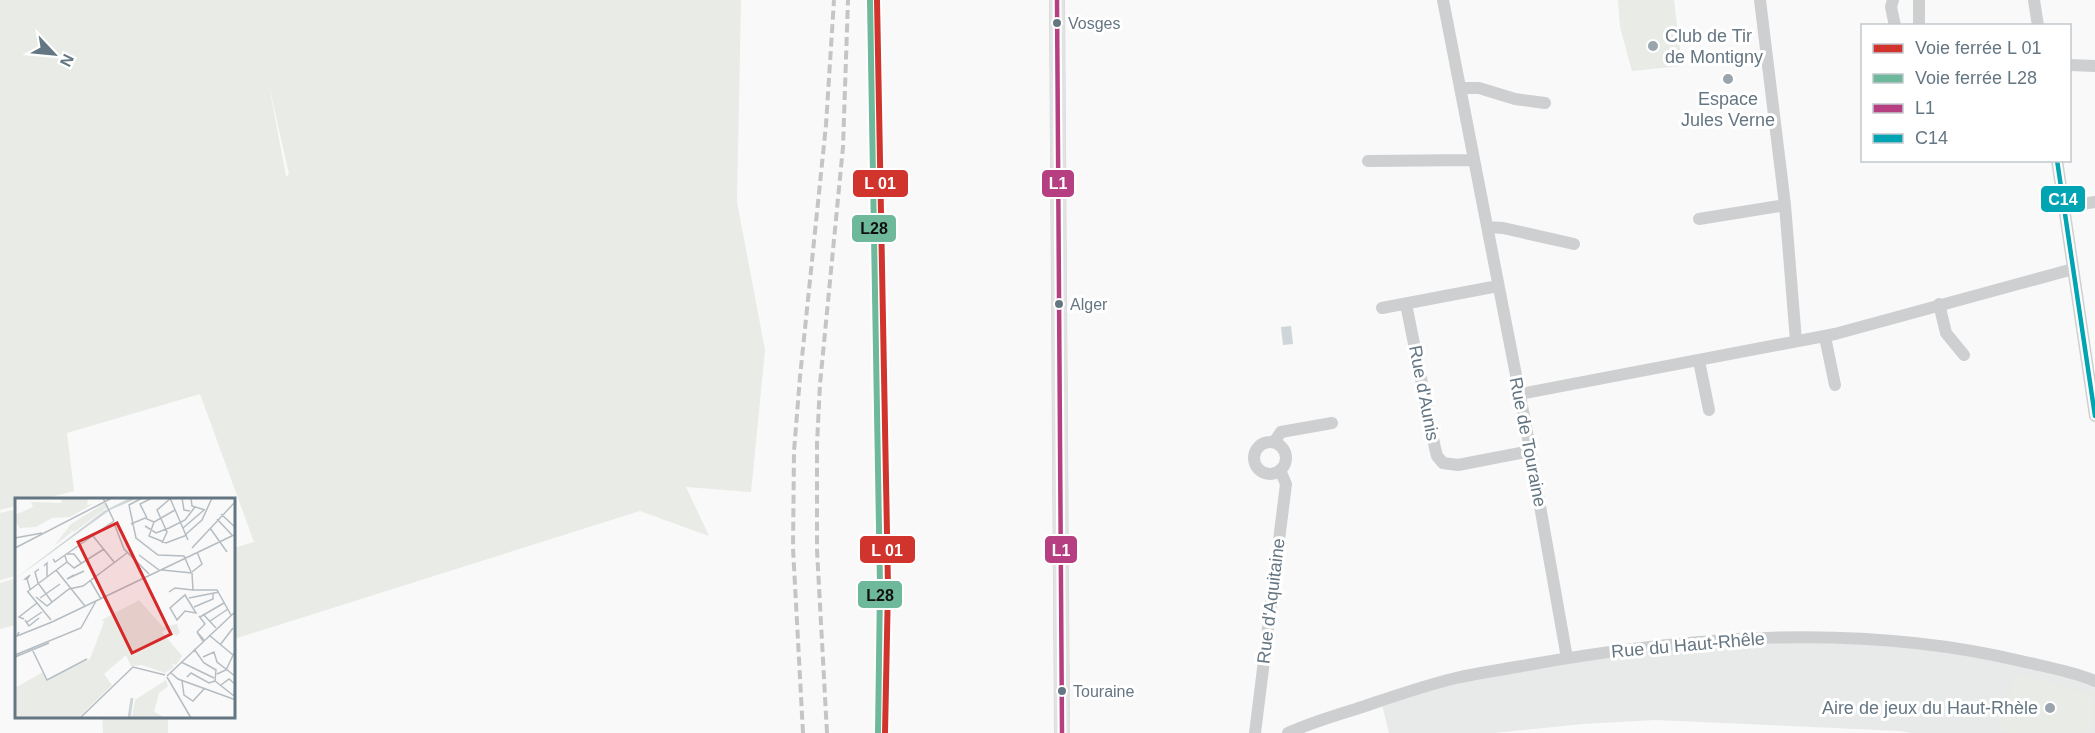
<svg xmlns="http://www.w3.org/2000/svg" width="2095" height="733" viewBox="0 0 2095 733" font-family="Helvetica,sans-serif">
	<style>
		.built { fill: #e8e9e9 }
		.green { fill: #e8ebe6; fill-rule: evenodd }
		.water { fill: #ced6d9 }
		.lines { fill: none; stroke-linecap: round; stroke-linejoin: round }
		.major-casing { stroke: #d5d6d7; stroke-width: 16 }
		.minor { stroke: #cecfd0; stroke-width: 12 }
		.major { stroke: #e1e2e2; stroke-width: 15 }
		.rail { stroke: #c3c5c6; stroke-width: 4; stroke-dasharray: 9 4.5; stroke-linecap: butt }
		.bus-1-casing { stroke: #fff; stroke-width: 9 }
		.bus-2-casing { stroke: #fff; stroke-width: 9 }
		.bus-1 { stroke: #b63f82; stroke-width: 4.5 }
		.bus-2 { stroke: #00a4b2; stroke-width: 4.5 }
		.rail-1-casing { stroke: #fff; stroke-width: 10 }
		.rail-2-casing { stroke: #fff; stroke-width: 10 }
		.rail-1 { stroke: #d1342d; stroke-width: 6 }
		.rail-2 { stroke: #6eb89b; stroke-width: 6 }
		.bus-dot { fill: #657683; stroke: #fff; stroke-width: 2 }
		.poi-dot { fill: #99a4ac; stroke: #fff; stroke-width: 2 }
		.labels { text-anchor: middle; stroke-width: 6; stroke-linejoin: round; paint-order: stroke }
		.bus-label { font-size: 16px; fill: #657683; stroke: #fff; text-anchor: start }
		.poi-label { font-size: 18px; fill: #657683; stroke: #fff; text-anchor: start }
		.street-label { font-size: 18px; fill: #657683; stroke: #fff }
		.inset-river { fill: none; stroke: #ced6d9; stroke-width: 3 }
		.inset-road { fill: none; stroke: #b5bdc3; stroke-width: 1.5 }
		.view { fill: #d62828; fill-opacity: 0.15; stroke: #d62828; stroke-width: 3 }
		.inset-edge { fill: none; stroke: #657683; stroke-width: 3 }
		.line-badge { stroke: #fff; stroke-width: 2 }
		.badge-label { font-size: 16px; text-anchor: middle; font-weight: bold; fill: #fff }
		.pale-badge-label { font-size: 16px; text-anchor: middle; font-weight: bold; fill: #111 }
	</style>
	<rect width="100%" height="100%" fill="#f9f9f9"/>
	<path class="built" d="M1889,640l206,41v52h-184l-10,-2 -246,-11 -72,4 -89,9h-105l-8,-32 74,-22 196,-33z"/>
	<path class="green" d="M0,0h741l-4,202 28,148 -14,142 -65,-5 23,49 -69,-25 -406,128v-91l20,-6 -54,-148 -133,39 7,58 -31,8h-27v7l-16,4zM268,81l21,93 -2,2h-1z
		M1618,0h56l8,66 -50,5 -12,-44z
		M16,509v67l-16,4v-67z
		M16,578v47l-16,4v-46z
		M2016,673l76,22c3,13 2,25 -2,38h-80l-11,-3z
		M102,717h66v16h-65z"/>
	<path class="water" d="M1291,326l2,18 -10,1 -2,-18z"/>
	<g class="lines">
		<defs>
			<path id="major" d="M1057,0l5,733"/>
		</defs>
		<use href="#major" class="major-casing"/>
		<path class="minor" d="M1443,0l81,416 43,242
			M1760,0l25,205 11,136
			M1893,0l-2,7 4,19
			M2034,0l4,26
			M1919,26v-26
			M2070,65l25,1
			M1461,88h18l36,11 30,4
			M2057,160l38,256
			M1368,161l106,-1
			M2064,207l31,-5
			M1699,219l86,-14
			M1488,227l15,1 71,16
			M1406,304l29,144 2,8 6,7 15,2 72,-14
			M1939,304l7,29 18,22
			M1382,308l116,-22
			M1825,337l10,48
			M1699,361l10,49
			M1520,394l315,-60 238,-65
			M1274,442l7,-10 51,-9
			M1254 458a16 16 0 1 1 32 0a16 16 0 1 1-32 0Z
			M1255,733l31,-249 -6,-14
			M1288,733c22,-10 45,-17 68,-24 33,-11 66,-23 100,-31 22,-5 44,-8 66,-12 165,-30 335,-44 499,-5 25,6 51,10 74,20"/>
		<use href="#major" class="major"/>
		<path class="rail" d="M803,733l-10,-185 1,-97 6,-74 26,-252 8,-125
			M827,733l-10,-183v-106l3,-60 23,-237 5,-147"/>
		<defs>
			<path id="bus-1" d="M1057,0l5,733"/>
			<path id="bus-2" d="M2057,160l38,256"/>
		</defs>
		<use href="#bus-1" class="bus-1-casing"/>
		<use href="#bus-2" class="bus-2-casing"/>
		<use href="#bus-1" class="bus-1"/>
		<use href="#bus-2" class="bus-2"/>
		<defs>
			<path id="rail-1" d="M877,0l11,587 -3,146"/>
			<path id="rail-2" d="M870,0l10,587 -2,146"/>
		</defs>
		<use href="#rail-1" class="rail-1-casing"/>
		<use href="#rail-2" class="rail-2-casing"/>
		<use href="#rail-1" class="rail-1"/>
		<use href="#rail-2" class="rail-2"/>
	</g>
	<g class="bus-dot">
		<circle cx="1057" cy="23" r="5"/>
		<circle cx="1059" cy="304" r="5"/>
		<circle cx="1062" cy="691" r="5"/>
	</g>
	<g class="poi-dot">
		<circle cx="1653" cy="46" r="6"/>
		<circle cx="1728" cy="79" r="6"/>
		<circle cx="2050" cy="708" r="6"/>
	</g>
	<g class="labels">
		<g class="bus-label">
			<text x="1068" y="29">Vosges</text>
			<text x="1070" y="310">Alger</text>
			<text x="1073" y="697">Touraine</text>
		</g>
		<g class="poi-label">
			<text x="1665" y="42">Club de Tir<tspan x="1665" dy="21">de Montigny</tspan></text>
			<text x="1728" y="105" text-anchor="middle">Espace<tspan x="1728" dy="21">Jules Verne</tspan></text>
			<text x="2038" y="714" text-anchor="end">Aire de jeux du Haut-Rhèle</text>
		</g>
		<g class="street-label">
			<text transform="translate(1424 393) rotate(79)" y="6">Rue d'Aunis</text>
			<text transform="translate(1528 442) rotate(79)" y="6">Rue de Touraine</text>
			<text transform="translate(1271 601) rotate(-83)" y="6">Rue d'Aquitaine</text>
			<text transform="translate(1688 645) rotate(-5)" y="6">Rue du Haut-Rhêle</text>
		</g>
	</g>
	<g transform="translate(15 498)">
		<rect width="220" height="220" fill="#f9f9f9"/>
		<path d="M47,0h26l-1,7 6,-1 -23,13 -18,1 -16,9 -16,1 -5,-7v-6l18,-8 -2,-5 30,1zM90,5l3,4 -34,25 -5,-3 3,3 -18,14 17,-22zM124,102l24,27 14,-3 3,9 -4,3 -7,-8 -7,4 20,24 -6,9 -5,-2 3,4 -9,6 -23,-8 -11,1 -5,-11 -22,19 8,11 -34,33h-63v-30l28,-16 3,8 44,-21 14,-37 -2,-2zM151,182l2,6 -9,7 -5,19 12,6h-34l3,-18z" fill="#e8ebe6"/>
		<path d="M115,0h8l-28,12 -95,69 89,-68z" fill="#ced6d9"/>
		<path class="inset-river" d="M114,220l3,-20"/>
		<path class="inset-road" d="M88,0l11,23M127,0l-13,7 7,33 22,17 26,1 7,16M155,0l18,42M167,0l2,12 6,1M176,0l1,8 13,4M160,12l-21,12 -5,14 17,7 21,-8M206,16l15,14M132,20l-7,-14 12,-6M202,21l15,16M99,25l10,26 25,25M116,26l14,-6 9,4M133,30l-3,-2 11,7 13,-5 16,-8 10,-13M168,30l21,-18M195,30l17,24M170,37l17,-15 10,-22M78,38l21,26M0,40l27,-5M147,45l5,-11 -10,-22 14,-12M0,50l97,-50M177,50l44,-47M52,56h7l7,9M124,57l20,15M38,61l2,3 59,-41M52,64l7,6 30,-19M29,68l3,-3v14M41,72l29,36M147,72l30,3M20,74l4,-3 -4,3 3,11 14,19M177,74l10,-8 -5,-12M177,75l1,17h24l14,25M59,77l-7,4 17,-8M12,81h-2l5,-4 -3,4 3,10M75,82l11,19M12,94l40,-30 -2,-6M13,94l23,28M154,94l6,-4 18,2M170,97l11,18 -11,-2 -8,9 -7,-12zM21,99l11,9 22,-17 14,-3 44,-33M25,100l20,-14M174,100l30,-6M179,109l19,-8v-5M188,116l13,14M185,119l24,-14M9,121l-5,-2 18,-14M10,122l4,6 10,-8M195,123l18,-12M12,124l15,-10M37,124l184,-88M4,134l-2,4 35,-14M182,134l8,-8 -6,-8M194,137l24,20M188,143l-6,-9 7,8M205,147l13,-17M17,151l15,31 40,-21M179,151l10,14 12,7 -1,11M0,157l66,-27 15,-27M0,159l34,-14M188,159l11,-5 3,10 18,14M166,164l33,16M155,174l8,7 58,21M202,176l9,-4 10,-21M152,178l69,-65M152,179l24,41M172,179l4,-4 18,10 6,-2M167,183l2,14 9,6 11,-12M200,183l19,15M206,187l8,-6 6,5 -1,12M65,220l53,-51 32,8"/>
		<path class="view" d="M102,25l54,111 -39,19 -54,-111z"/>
		<rect width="220" height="220" class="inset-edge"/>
	</g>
	<g class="line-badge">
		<rect x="1041" y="169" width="34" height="29" rx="6" fill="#b63f82"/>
		<rect x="852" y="169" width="57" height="29" rx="6" fill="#d1342d"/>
		<rect x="2040" y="185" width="46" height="28" rx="6" fill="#00a4b2"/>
		<rect x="851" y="214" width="46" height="29" rx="6" fill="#6eb89b"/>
		<rect x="1044" y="535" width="34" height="29" rx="6" fill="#b63f82"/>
		<rect x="859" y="535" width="57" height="29" rx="6" fill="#d1342d"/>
		<rect x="857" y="580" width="46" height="29" rx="6" fill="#6eb89b"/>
	</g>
	<g class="badge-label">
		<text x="1058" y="189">L1</text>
		<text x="880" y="189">L 01</text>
		<text x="2063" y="205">C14</text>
		<text x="1061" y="556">L1</text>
		<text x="887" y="556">L 01</text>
	</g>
	<g class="pale-badge-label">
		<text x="874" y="234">L28</text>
		<text x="880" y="601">L28</text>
	</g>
	<rect x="1861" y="24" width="210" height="138" fill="#ffffff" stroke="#c1c8cd" stroke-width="1.5"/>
	<rect x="1873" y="44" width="30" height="9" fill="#d1342d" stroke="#c1c8cd" stroke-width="1.5"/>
	<text x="1915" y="54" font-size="18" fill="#657683">Voie ferrée L 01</text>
	<rect x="1873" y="74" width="30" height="9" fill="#6eb89b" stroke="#c1c8cd" stroke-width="1.5"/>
	<text x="1915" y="84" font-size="18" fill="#657683">Voie ferrée L28</text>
	<rect x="1873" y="104" width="30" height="9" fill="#b63f82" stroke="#c1c8cd" stroke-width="1.5"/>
	<text x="1915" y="114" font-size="18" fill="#657683">L1</text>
	<rect x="1873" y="134" width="30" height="9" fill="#00a4b2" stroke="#c1c8cd" stroke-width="1.5"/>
	<text x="1915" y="144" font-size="18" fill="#657683">C14</text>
	<g transform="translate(54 54) rotate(116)" stroke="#ffffff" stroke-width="4.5" paint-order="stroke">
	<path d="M0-4.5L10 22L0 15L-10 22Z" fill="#657683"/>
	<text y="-9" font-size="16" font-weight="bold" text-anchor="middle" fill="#657683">N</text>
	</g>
</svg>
